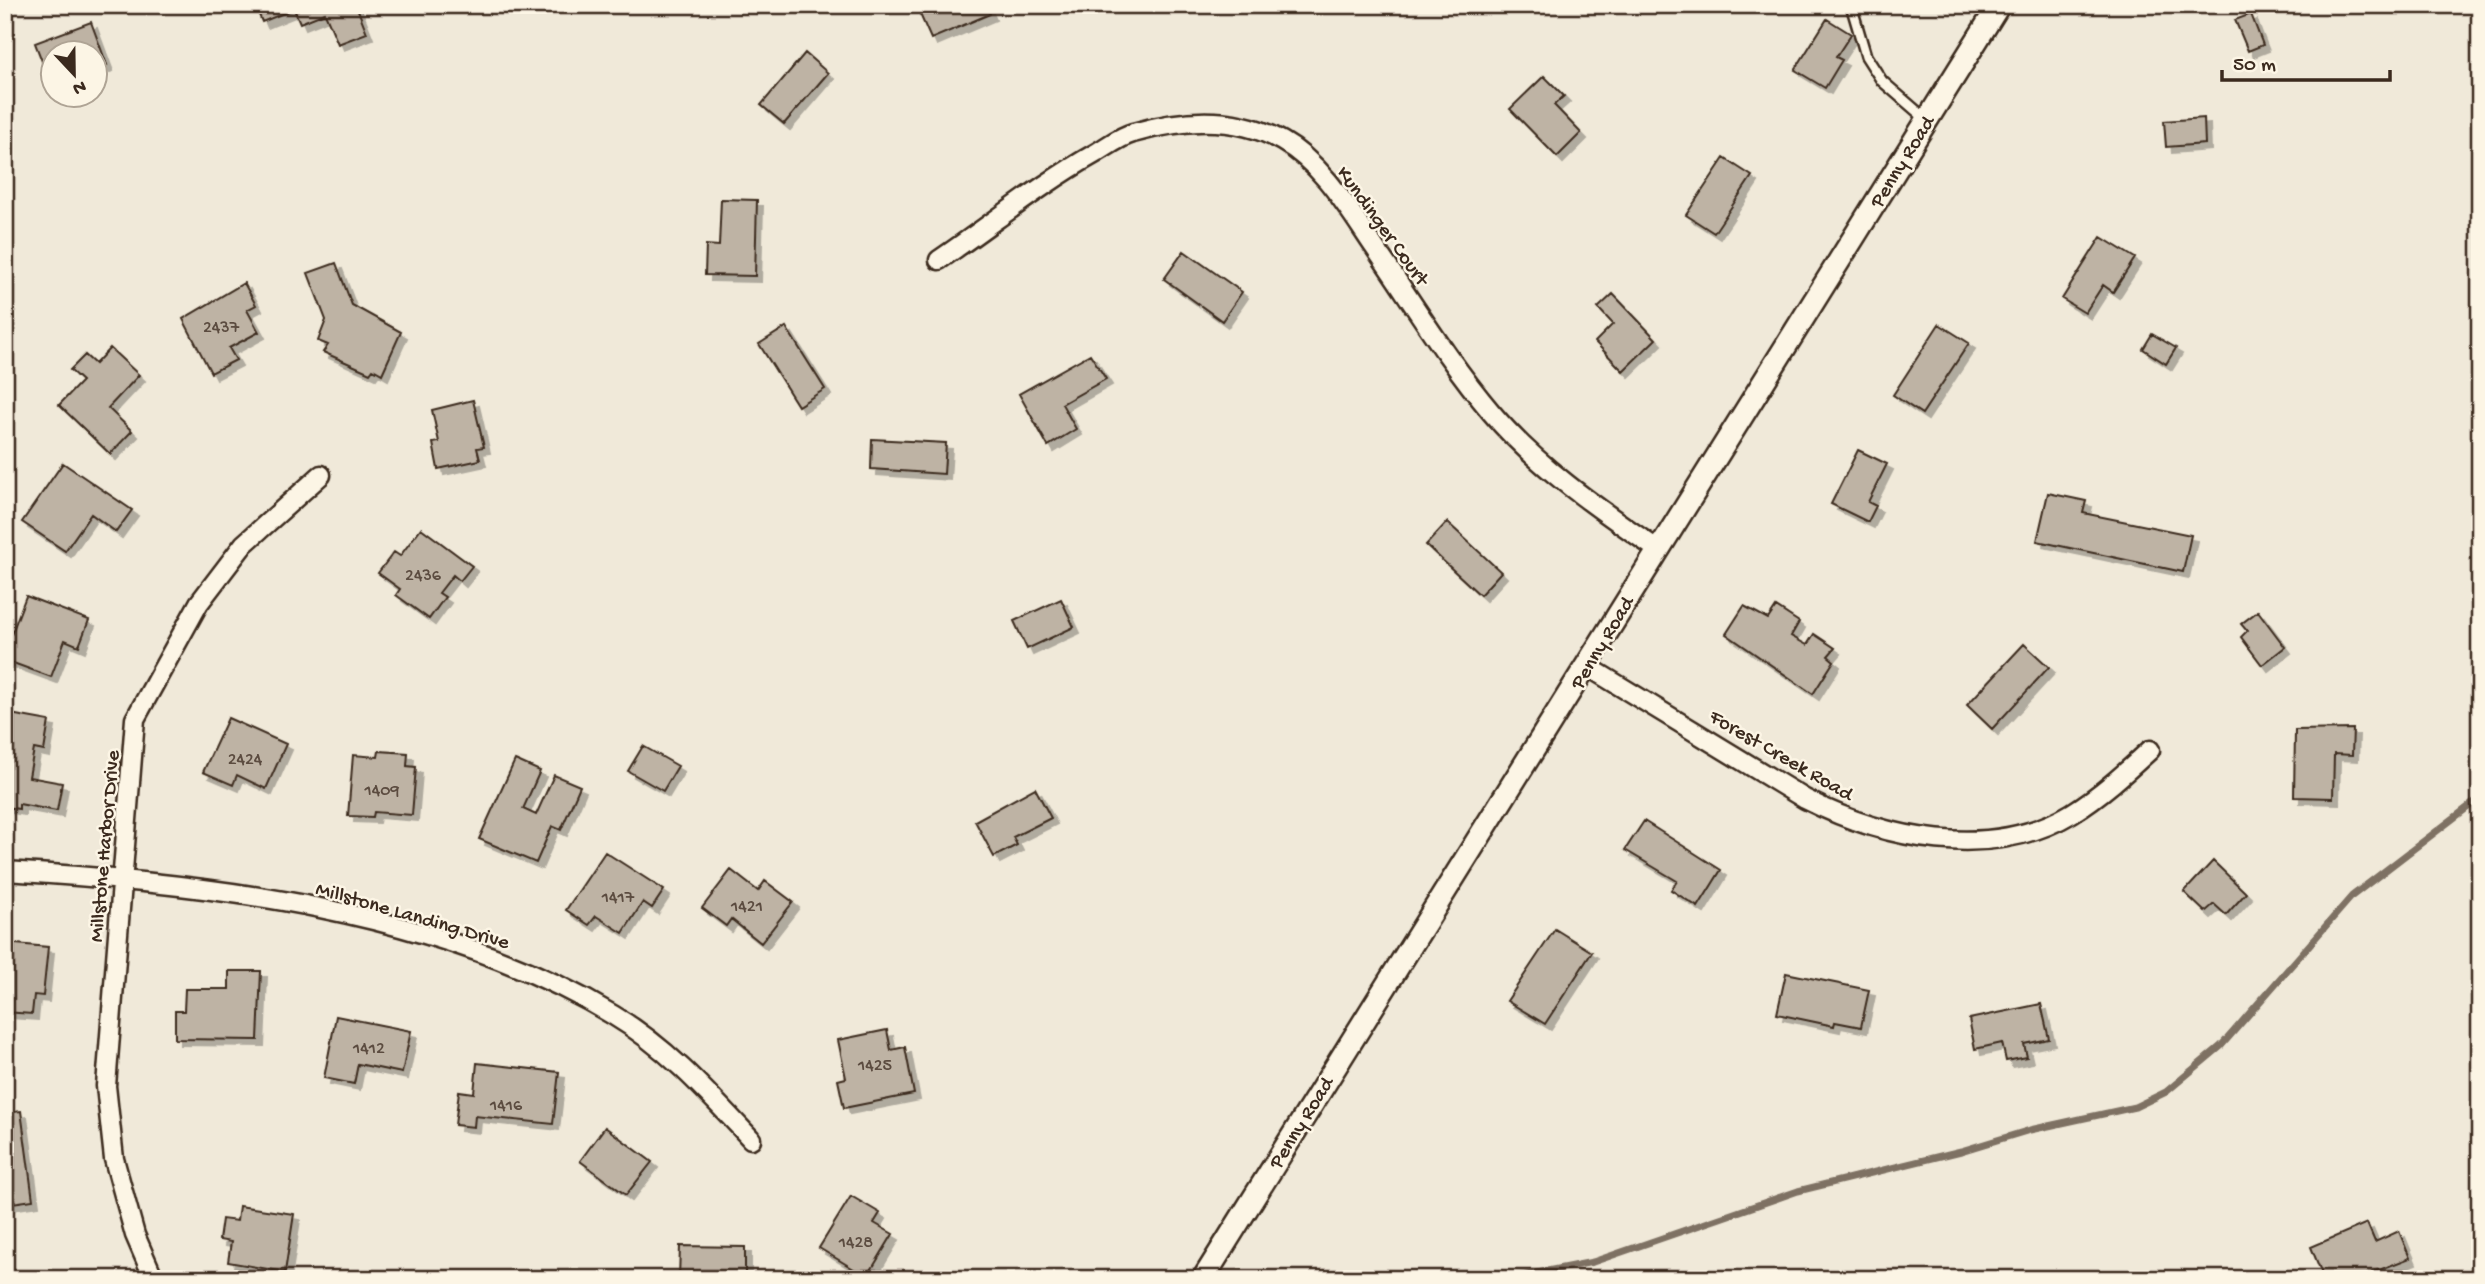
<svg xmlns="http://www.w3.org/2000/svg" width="2485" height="1284" viewBox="0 0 2485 1284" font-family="'Gochi Hand',sans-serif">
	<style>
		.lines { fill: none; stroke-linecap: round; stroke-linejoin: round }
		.stream { stroke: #7e7163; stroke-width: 7 }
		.building { fill: #beb3a4; stroke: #3b2a1e; stroke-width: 2; filter: url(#shadow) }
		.service-casing { stroke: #3b2a1e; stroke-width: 14 }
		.minor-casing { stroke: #3b2a1e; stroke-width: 23 }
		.tertiary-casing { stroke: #3b2a1e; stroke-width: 26 }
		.service { stroke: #fcf5e5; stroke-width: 9 }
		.minor { stroke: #fcf5e5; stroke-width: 18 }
		.tertiary { stroke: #fcf5e5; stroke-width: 21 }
		.labels { text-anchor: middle; stroke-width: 5; stroke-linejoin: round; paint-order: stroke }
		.number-label { font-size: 18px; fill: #5c4c40 }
		.street-label { font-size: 21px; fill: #3b2a1e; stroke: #fcf5e5 }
	</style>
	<defs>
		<filter id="shadow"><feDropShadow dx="6" dy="6" stdDeviation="0" flood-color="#0004"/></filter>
	</defs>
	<rect width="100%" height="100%" fill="#f0e9d9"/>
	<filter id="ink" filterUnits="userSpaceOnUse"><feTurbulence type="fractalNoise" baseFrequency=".0143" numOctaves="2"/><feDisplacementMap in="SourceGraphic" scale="14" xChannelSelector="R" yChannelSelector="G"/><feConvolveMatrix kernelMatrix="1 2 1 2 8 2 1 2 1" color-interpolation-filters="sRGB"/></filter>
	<g filter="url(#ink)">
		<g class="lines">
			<path class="stream" d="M1506,1279l87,-17 205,-71 163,-40 69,-21 105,-23 31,-15 55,-46 131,-150 128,-98"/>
		</g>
		<path class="building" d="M255,5h101l11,28 -29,11 -13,-31 -25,10 -6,-14 -32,13z
			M934,5h52l4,9 -59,25 -12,-27z
			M2251,14l12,31 -15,6 -13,-31z
			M1827,19l24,15 -15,23 6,3 -17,28 -30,-18z
			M91,22l16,43 -13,4v-17h-42v20l-5,2 -12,-31z
			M805,53l23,20 -44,51 -23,-19z
			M1544,76l20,20 -10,9 27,28 -24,24 -47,-48z
			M2204,118l1,26 -39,3 -2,-26z
			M1724,158l28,18 -38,57 -28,-18z
			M721,199l36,1 -2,76 -50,-1 1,-30 13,1z
			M2101,237l34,21 -22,34 -10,-7 -18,28 -23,-14z
			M1184,251l58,41 -20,29 -58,-42z
			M336,263l16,42 49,27 -19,42 -9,-5 -3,4 -47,-21 5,-7 -10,-4 8,-21 -18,-47z
			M244,283l12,22 -9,5 12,22 -30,16 7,12 -25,13 -28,-54z
			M1613,294l43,45 -33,32 -28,-29 18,-18 -15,-16z
			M1939,324l30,19 -47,71 -29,-19z
			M786,327l39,62 -27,17 -39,-62z
			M2152,334l24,14 -10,16 -23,-15z
			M110,348l29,27 -31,33 24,23 -22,23 -51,-49 23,-24 -12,-11 15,-15 10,9z
			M1090,354l16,25 -44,25 14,25 -28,17 -29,-52z
			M473,400l11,47 -7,1 3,12 -42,9 -5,-26 6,-1 -7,-32z
			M872,439l74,4 -2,31 -73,-5z
			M1858,450l29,14 -19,38 8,4 -8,16 -37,-18z
			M63,463l69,47 -16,22 -25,-18 -26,37 -43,-29z
			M2048,493l38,8 -3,12 108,22 -8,37 -146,-31z
			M1447,522l54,50 -21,23 -54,-50z
			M421,528l51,38 -12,15 -7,-6 -14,18 6,4 -16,22 -33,-24 4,-6 -22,-16 16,-21 6,4z
			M26,596l63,24 -10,26 -14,-6 -14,37 -46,-17v-9z
			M1061,599l13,28 -47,22 -13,-28z
			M1744,606l24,13 8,-12 23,15 -8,14 16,9 7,-11 21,14 -7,8 6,5 -21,33 -87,-60z
			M2258,611l27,36 -23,18 -21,-28 6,-6 -6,-7z
			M2024,644l25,23 -57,62 -25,-24z
			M5,713l44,8 -5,30 -10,-2 -5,28 33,6 -5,28 -38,-7v5l-14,-2z
			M228,718l58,26 -20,45 -29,-14 -4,10 -30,-13z
			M2353,729l-1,26 -18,-1 -1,44 -39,-1 1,-67z
			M643,746l35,20 -15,25 -35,-20z
			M379,751l29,2 -1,13 9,1 -4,48 -38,-3 -1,5 -25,-1 5,-61 25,2z
			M515,760l25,11 -17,38 13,6 18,-40 26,11 -19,44 -9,-4 -16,37 -57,-24z
			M1035,788l16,30 -38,19 4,8 -23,12 -19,-36z
			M1644,821l77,49 -23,37 -27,-17 6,-9 -52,-31z
			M605,852l59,38 -12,18 -9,-6 -20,31 -27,-17 -7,9 -23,-15z
			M2213,861l33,32 -20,22 -12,-11 -9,8 -21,-20z
			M731,870l27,21 7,-10 28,21 -32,41 -30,-24 -5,7 -24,-18z
			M1555,929l37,23 -47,72 -38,-23z
			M5,943l43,4 -5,49 -9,-1 -2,19 -27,-2z
			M229,971h32l-3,69 -83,-1v-28h9l1,-22h44z
			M1786,973l83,17 -8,37 -26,-5 -1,4 -57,-12z
			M2041,1004l8,35 -25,5 3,13 -21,4 -4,-18 -27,6 -6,-30z
			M336,1016l75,15 -9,42 -44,-9 -4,20 -30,-6z
			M887,1030l4,20 14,-3 9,47 -70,14 -6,-28 8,-2 -8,-38z
			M477,1063l82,9 -6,52 -78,-8 -1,11 -19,-2 4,-34 15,2z
			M21,1111l12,89 -28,4v-91z
			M605,1127l47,35 -26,33 -46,-34z
			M851,1196l29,17 -6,10 19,11 -26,43 -48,-29z
			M239,1206l55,8 -9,58 -57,-10 3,-20 -12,-2 3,-21 15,2z
			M2367,1223l8,19 24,-11 11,27 -54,21h-32l-13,-32z
			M680,1246l65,1v32h-66z"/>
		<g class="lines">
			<defs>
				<path id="service" d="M1851,5l15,51 16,25 45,39"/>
				<path id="minor" d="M939,260c53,-36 102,-76 157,-107 12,-7 25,-17 37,-20 49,-14 104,-18 149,8 41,23 67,69 93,107 38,55 73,113 116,164 46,55 108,97 167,138
					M1587,666l218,133c79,40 186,63 267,14 29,-18 53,-40 78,-63
					M5,871c202,12 432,38 608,144 54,32 96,79 138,124
					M154,1279l-19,-44 -21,-76 -8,-73 29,-367 64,-116 45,-59 77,-69"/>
				<path id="tertiary" d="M1203,1279l796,-1274"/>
			</defs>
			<use href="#service" class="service-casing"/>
			<use href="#minor" class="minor-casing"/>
			<use href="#tertiary" class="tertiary-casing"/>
			<use href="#service" class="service"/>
			<use href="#minor" class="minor"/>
			<use href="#tertiary" class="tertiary"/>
		</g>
	</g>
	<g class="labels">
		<g class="number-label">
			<text x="221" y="332">2437</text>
			<text x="423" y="580">2436</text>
			<text x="245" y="764">2424</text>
			<text x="382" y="795">1409</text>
			<text x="618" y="902">1417</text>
			<text x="747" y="911">1421</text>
			<text x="369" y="1053">1412</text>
			<text x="875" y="1070">1425</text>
			<text x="506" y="1110">1416</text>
			<text x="856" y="1247">1428</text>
		</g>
		<g class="street-label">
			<text transform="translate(1901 161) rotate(-58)" y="7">Penny Road</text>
			<text transform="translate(1384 225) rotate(54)" y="7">Kundinger Court</text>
			<text transform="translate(1601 642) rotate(-59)" y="7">Penny Road</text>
			<text transform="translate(1782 754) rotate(30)" y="7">Forest Creek Road</text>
			<text transform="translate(103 846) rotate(-85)" y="7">Millstone Harbor Drive</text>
			<text transform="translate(413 914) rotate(16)" y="7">Millstone Landing Drive</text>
			<text transform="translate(1300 1122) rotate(-58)" y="7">Penny Road</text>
		</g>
	</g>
	<rect width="2485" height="1284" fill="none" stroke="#fcf5e5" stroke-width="28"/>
	<rect x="14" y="14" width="2457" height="1256" fill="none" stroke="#3b2a1e" stroke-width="2.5" filter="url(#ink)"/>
	<g transform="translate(74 74) rotate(158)"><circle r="33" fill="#fcf5e5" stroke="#afa495" stroke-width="2"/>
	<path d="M0-5L12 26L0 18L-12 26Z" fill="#3b2a1e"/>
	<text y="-10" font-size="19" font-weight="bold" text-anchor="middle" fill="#3b2a1e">N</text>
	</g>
	<path d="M2222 70v10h168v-10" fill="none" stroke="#3b2a1e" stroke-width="3.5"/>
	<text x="2233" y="70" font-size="21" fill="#3b2a1e" stroke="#fcf5e5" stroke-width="5" paint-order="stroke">50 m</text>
</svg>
